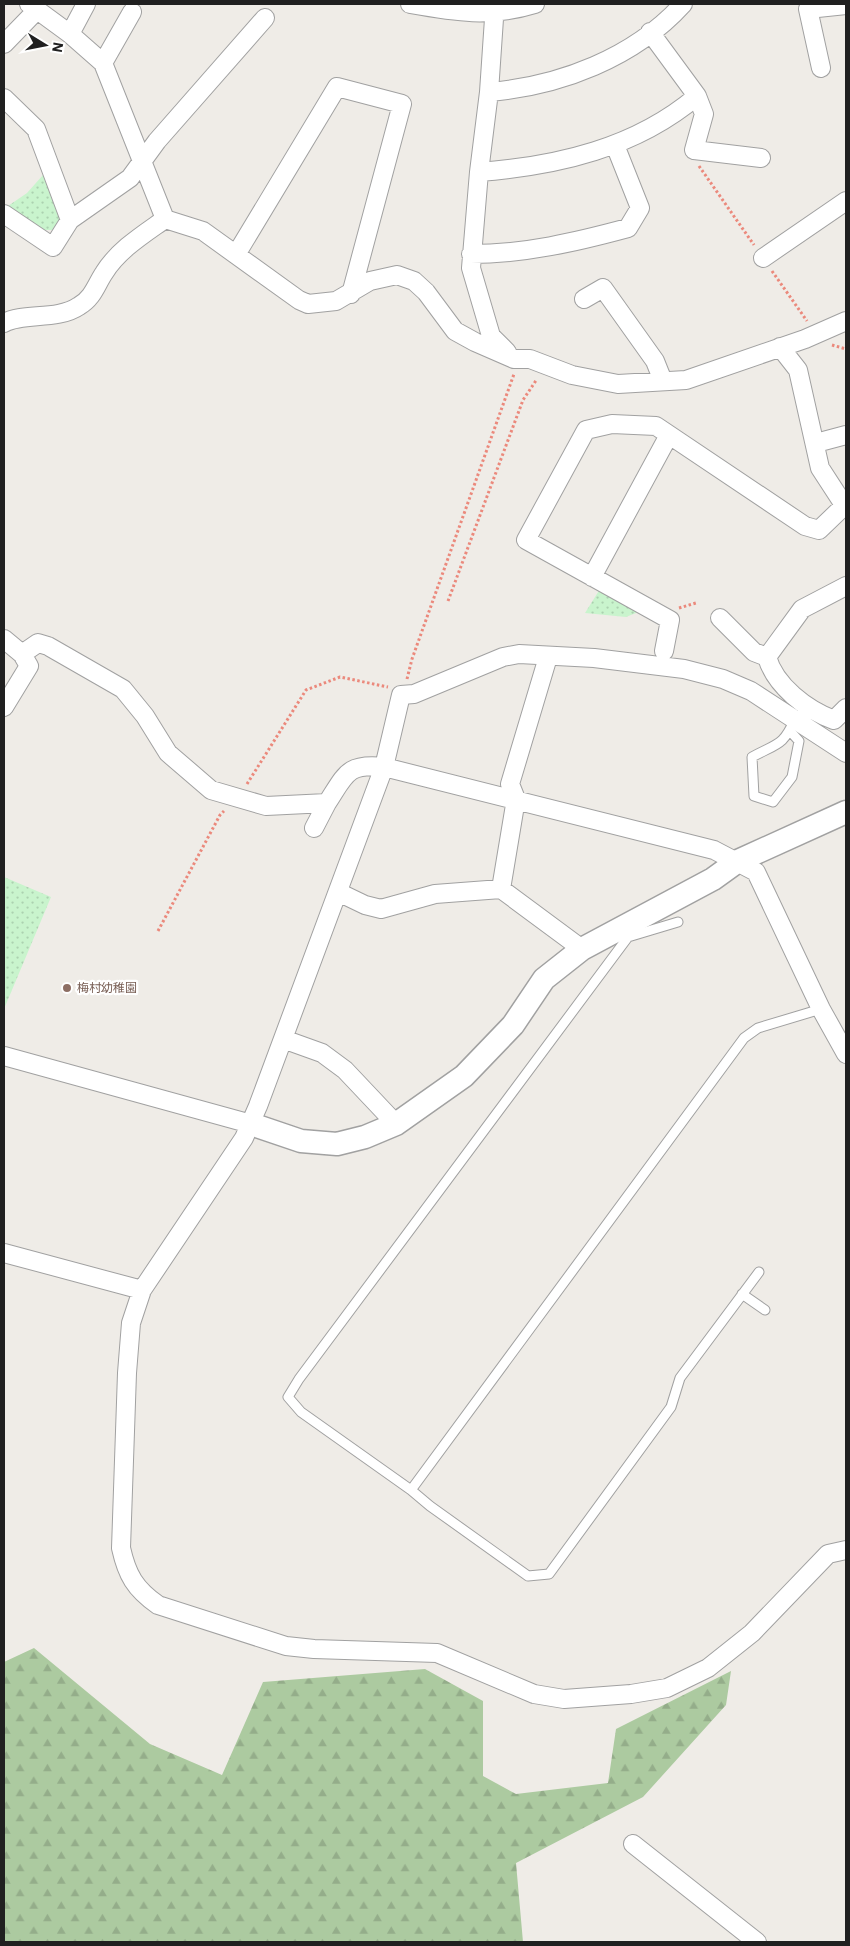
<svg xmlns="http://www.w3.org/2000/svg" width="850" height="1946" viewBox="0 0 850 1946" font-family="'IBM Plex Sans','Noto Sans JP',sans-serif">
	<style>
		.forest { fill: url(#forest-firs) }
		.park { fill: url(#park-dots) }
		.lines { fill: none; stroke-linecap: round; stroke-linejoin: round }
		.service-casing { stroke: #a1a1a1; stroke-width: 11 }
		.minor-casing { stroke: #a1a1a1; stroke-width: 20 }
		.tertiary-casing { stroke: #a1a1a1; stroke-width: 25 }
		.path { stroke: #eb897c; stroke-width: 3; stroke-dasharray: 2.5 2.5; stroke-linecap: butt }
		.service { stroke: #fff; stroke-width: 9 }
		.minor { stroke: #fff; stroke-width: 18 }
		.tertiary { stroke: #fff; stroke-width: 22 }
		.education-dot { fill: #8d6e63; stroke: #fff; stroke-width: 2 }
		.labels { text-anchor: middle; stroke-width: 4.5; stroke-linejoin: round; paint-order: stroke }
		.education-label { font-size: 12px; fill: #785e54; stroke: #fff; text-anchor: start }
	</style>
	<defs>
		<pattern id="forest-firs" width="22" height="20" patternUnits="userSpaceOnUse" patternTransform="scale(1.25)"><rect width="22" height="20" fill="#accaa0"/><path d="M5 1l3.5 6h-7zM16 11l3.5 6h-7z" fill="#94ad8a"/></pattern>
		<pattern id="park-dots" width="8" height="8" patternUnits="userSpaceOnUse" patternTransform="scale(1.25)"><rect width="8" height="8" fill="#c9f4cd"/><path d="M2 2h.1M6 6h.1" fill="none" stroke="#acd1b0" stroke-width="1.8" stroke-linecap="round"/></pattern>
	</defs>
	<rect width="100%" height="100%" fill="#efece7"/>
	<path class="forest" d="M34,1648l116,96 72,31 41,-93 162,-13 58,32v75l33,18 92,-11 8,-54 115,-58 -5,34 -83,92 -127,66 7,79h-519v-280z"/>
	<path class="park" d="M43,175l18,45 -7,10h-12l-34,-24 19,-13z
		M600,589l41,22 -15,6 -41,-4z
		M4,877l47,20 -47,112z"/>
	<g class="lines">
		<defs>
			<path id="service" d="M790,731l9,10 -7,36 -19,25 -19,-6 -2,-39c26,-14 31,-11 43,-38
				M759,1272l-79,106 -9,29 -122,167 -21,2 -98,-70 -19,-16 333,-452 14,-10 63,-19
				M742,1294l23,16
				M411,1490l-110,-78 -13,-15 11,-18 329,-442 50,-15"/>
			<path id="minor" d="M29,4l41,30 33,29 62,156
				M410,4c45,8 80,14 125,0
				M495,4l-6,88 -10,80 -8,96 20,68 16,16
				M70,34l16,-30
				M4,44l33,-34
				M103,63l29,-51
				M821,68l-13,-59 38,-4
				M489,92c71,-6 145,-34 194,-88
				M697,96l7,18 -10,36 67,8
				M4,98l32,31 34,91
				M479,172c78,-6 157,-24 218,-76l-47,-64
				M4,214l49,33 17,-27 60,-42 27,-37 108,-123
				M237,253l100,-166 65,17 -51,190
				M471,254c54,0 105,-12 157,-26l12,-20 -25,-63
				M763,258l83,-57
				M584,299l19,-11 52,73 8,20
				M4,323c19,-11 53,-2 75,-17 14,-8 17,-21 25,-33 14,-23 40,-39 61,-54l38,12 96,69 9,4 28,-3 34,-20 27,-6 17,6 12,11 29,39 20,11 39,17h16l42,16 46,9 68,-4 119,-41 41,-18
				M780,347l18,23 22,98 26,40
				M816,443l30,-8
				M592,577l77,-142
				M720,618l34,34 13,5c8,29 40,53 67,63l12,-12
				M4,639l18,15 7,12 -25,41
				M664,651l6,-31 -144,-80 60,-110 26,-6 44,2 149,100 14,4 26,-25
				M22,654l16,-11 10,3 75,43 22,27 23,37 43,37 55,16 61,-3c19,-29 20,-40 57,-36l330,83 42,22 65,137 25,45
				M548,657l-38,127 6,15 -15,90 81,60
				M767,657l35,-48 44,-23
				M846,753l-95,-62 -28,-12 -39,-10 -90,-11 -75,-4 -16,3 -89,37 -13,1 -17,72 -126,339 -14,32 -102,152 -11,33 -4,50 -6,175c6,27 14,41 37,57l128,41 28,3 123,4 97,41 30,5 67,-5 36,-6 41,-20 44,-35 76,-79 18,-4
				M314,828l13,-25
				M338,892l27,13 16,4 54,-15 66,-5
				M283,1039l39,14 23,17 51,54
				M4,1056l247,68
				M4,1253l138,37
				M633,1844l124,98"/>
			<path id="tertiary" d="M251,1124l50,17 36,3 28,-7 31,-13 68,-48 49,-51 31,-46 38,-30 131,-70 25,-18 108,-49"/>
		</defs>
		<use href="#service" class="service-casing"/>
		<use href="#minor" class="minor-casing"/>
		<use href="#tertiary" class="tertiary-casing"/>
		<path class="path" d="M699,166l55,79
			M772,271l35,50
			M832,345l14,4
			M448,601l75,-201 14,-21
			M679,608l17,-5
			M407,679l5,-20 102,-285
			M247,784l59,-94 34,-13 48,10
			M158,931l62,-116 4,-4"/>
		<use href="#service" class="service"/>
		<use href="#minor" class="minor"/>
		<use href="#tertiary" class="tertiary"/>
	</g>
	<circle class="education-dot" cx="67" cy="988" r="5"/>
	<g class="labels">
		<g class="education-label">
			<text x="77" y="992">梅村幼稚園</text>
		</g>
	</g>
	<rect width="850" height="1946" fill="none" stroke="#202020" stroke-width="10"/>
	<g transform="translate(45 45) rotate(100)" stroke="#ffffff" stroke-width="4" paint-order="stroke">
	<path d="M0-4L9 19L0 12L-9 19Z" fill="#202020"/>
	<text y="-8" font-size="14" font-weight="bold" text-anchor="middle" fill="#202020">N</text>
	</g>
</svg>
